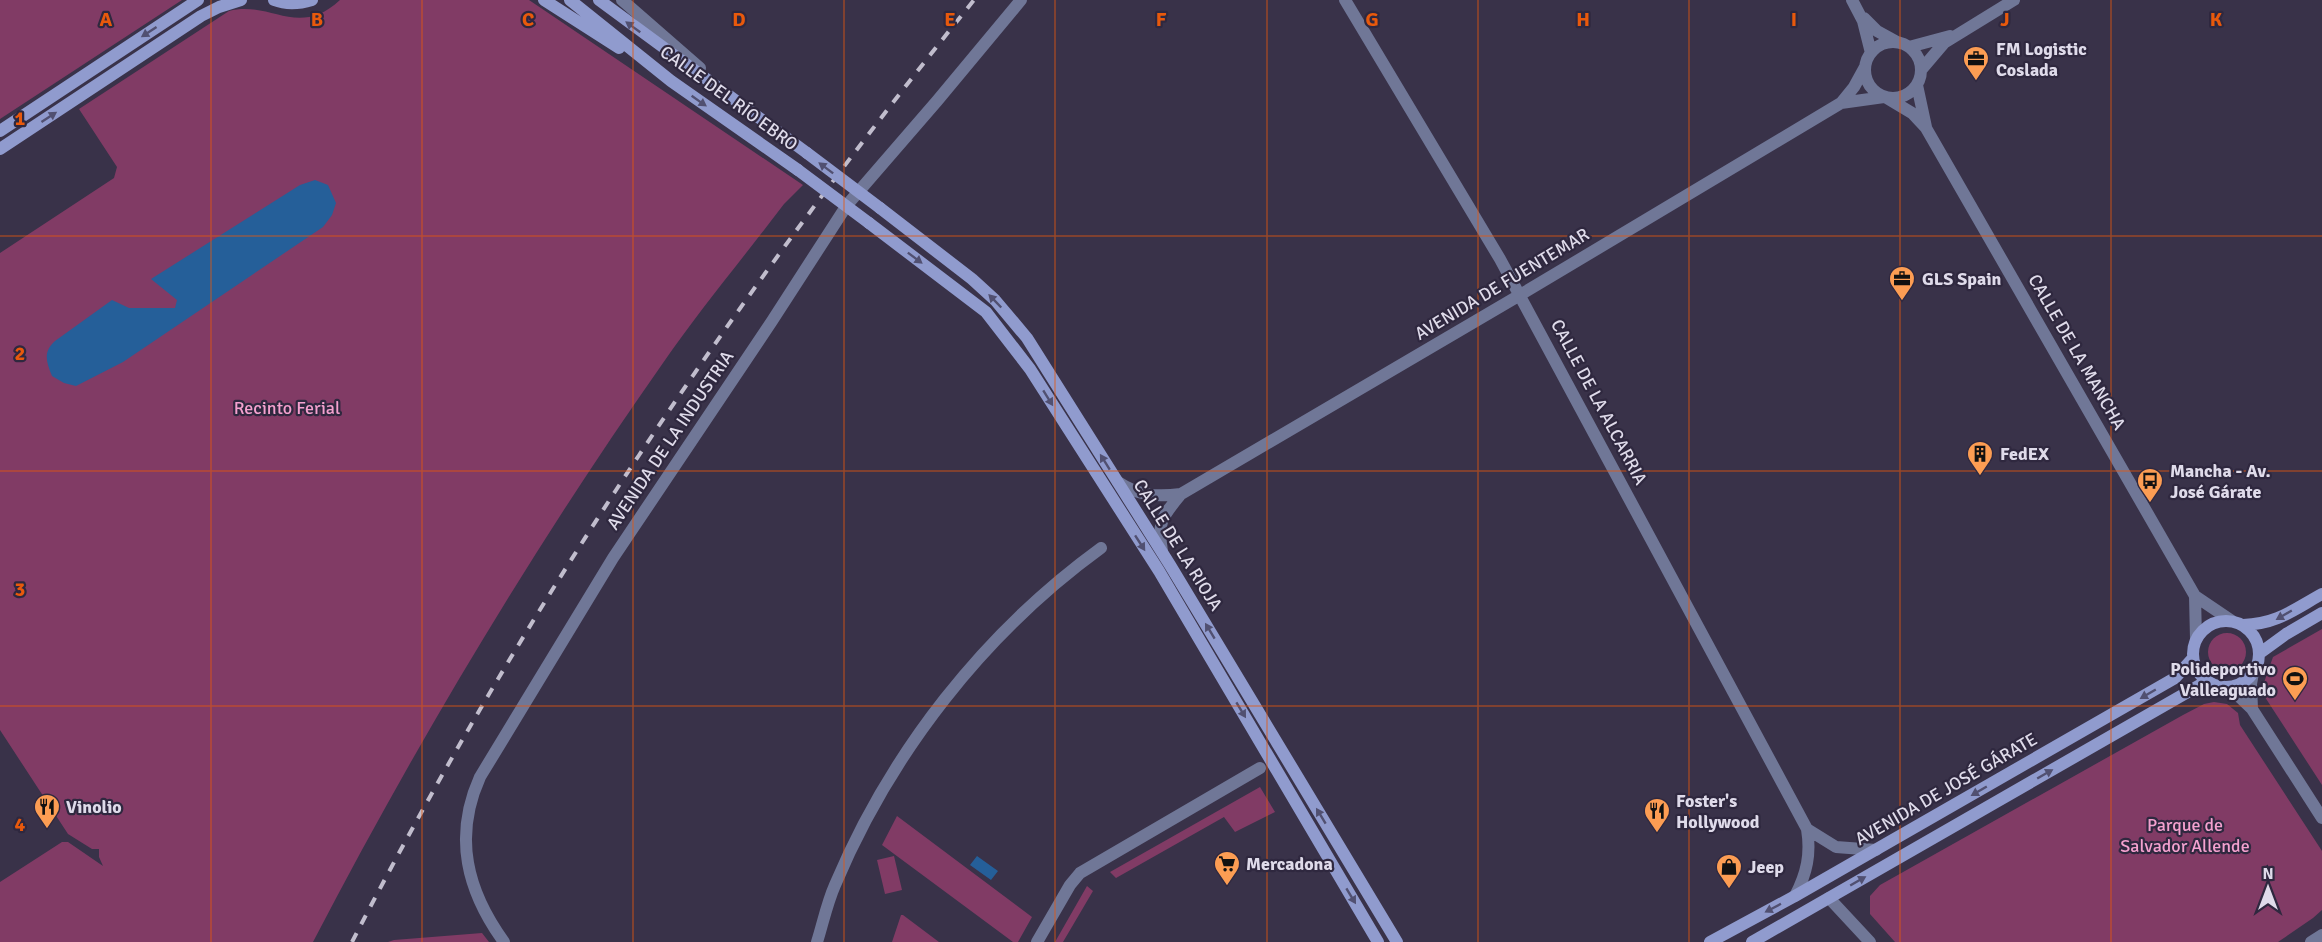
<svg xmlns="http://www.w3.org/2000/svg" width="2322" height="942" viewBox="0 0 2322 942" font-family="Signika,sans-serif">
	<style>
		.green { fill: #813b65 }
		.water { fill: #255f99 }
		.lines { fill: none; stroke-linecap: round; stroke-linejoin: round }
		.minor { stroke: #707797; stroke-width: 12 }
		.secondary { stroke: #909bce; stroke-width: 12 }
		.rail { stroke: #c1bdcd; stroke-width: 4; stroke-dasharray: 10 10; stroke-linecap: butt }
		.secondary-bridge { stroke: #909bce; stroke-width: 12 }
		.oneway { fill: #515071 }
		.grid { fill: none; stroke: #e8590c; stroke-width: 1.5; stroke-opacity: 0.55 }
		.labels { text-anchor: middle; stroke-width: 4.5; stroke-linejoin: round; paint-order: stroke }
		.poi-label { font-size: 18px; font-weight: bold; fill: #dfdbea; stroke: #2f283f; text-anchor: start }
		.street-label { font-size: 18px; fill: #dfdbea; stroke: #2f283f }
		.park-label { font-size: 18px; fill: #f4a1cf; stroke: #2f283f }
		.grid-label { font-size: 20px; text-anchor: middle; font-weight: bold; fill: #e8590c; stroke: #2f283f; stroke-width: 4.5; stroke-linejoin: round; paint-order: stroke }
	</style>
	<rect width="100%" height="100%" fill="#393249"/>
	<path class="green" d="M0,0h182l-182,119z
		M340,0h189l274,185 -19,19c-40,53 -83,104 -121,159 -130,185 -246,379 -350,579h-313v-60l62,-40h6l35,24 -4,-9v-8h-7l-24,-15 -68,-104v-477l114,-75 3,-11 -38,-58 150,-98c41,-11 69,28 111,-11z
		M2322,629v156l-61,-94 12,-34z
		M2208 652a19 19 0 1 1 38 0a19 19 0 1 1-38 0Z
		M2214,702l13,2 11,9 2,12 82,126v59l-9,8 -35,24h-383l-25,-28v-18l10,-11 303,-170 21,-11z
		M1260,787l15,25 -40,20 -11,-15 -108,61 -6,-6z
		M897,816l135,101 -14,25h-5l-131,-97z
		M894,856l8,34 -17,4 -8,-34z
		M1087,886l6,5 -30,51h-8z
		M901,915h2l36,27h-47z
		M482,933l7,9h-101l6,-2z"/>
	<path class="water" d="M315,180l13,5 8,18 -4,12 -9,12 -200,135 -47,24 -12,-3 -12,-7c-6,-15 -9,-24 3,-35l57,-41 17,8h46l2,-8 -26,-21 149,-94z
		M977,856l21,15 -7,9 -21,-15z"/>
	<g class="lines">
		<path class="minor" d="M622,0l78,68
			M1345,0l155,259 307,570c4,25 0,44 -12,67
			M1852,0l11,21 8,32
			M1864,18l13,13 20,11
			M1865 70a28 28 0 1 1 56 0a28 28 0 1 1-56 0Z
			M1909,47l41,-11
			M1921,70l23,-27 70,-43
			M1917,85l9,42
			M1887,98l25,15 14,15 269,468 37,25
			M1841,103l13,-16 11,-20
			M1118,482c21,14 38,15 63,12
			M1162,551c-5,-29 0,-34 19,-57l339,-199 321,-192 43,-6
			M2195,596l1,43
			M2229,687l23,22 70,109
			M2252,709l-1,-25 2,-11
			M1807,829l29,18 40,3
			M1829,898l41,44
			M504,942c-37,-51 -51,-105 -24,-165l133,-219 159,-237 75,-116 90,-104 84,-101
			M817,942c6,-19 10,-39 18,-57 56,-133 149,-252 266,-337
			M1037,942l33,-57 10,-12 180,-105
			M2311,942l11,-7"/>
		<path class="secondary" d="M274,0c13,5 25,4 38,0
			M544,0l75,48
			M570,0l101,81 127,89
			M599,0l208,153
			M0,131l198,-131
			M0,149l201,-133 18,-9 22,-7
			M880,208l92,71 23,21 32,38 143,227 227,377
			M869,223l117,89 44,57 129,202 219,371
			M2193 654a33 33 0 1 1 66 0a33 33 0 1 1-66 0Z
			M2243,625c34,-1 50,-15 79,-31
			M2260,653l26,-19 36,-21
			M1710,942l85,-46 380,-218 18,-20
			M1752,942l455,-261"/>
		<path class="rail" d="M352,942c173,-336 385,-648 622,-942"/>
		<path class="secondary-bridge" d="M807,153l73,55
			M798,170l71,53"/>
	</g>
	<defs><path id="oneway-solid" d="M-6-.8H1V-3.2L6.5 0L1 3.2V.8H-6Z" transform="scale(1.5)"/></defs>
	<g class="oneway">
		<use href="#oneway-solid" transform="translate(633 27) rotate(-144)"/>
		<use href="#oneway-solid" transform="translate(149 32) rotate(147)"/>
		<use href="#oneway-solid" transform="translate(699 101) rotate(35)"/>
		<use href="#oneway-solid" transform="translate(49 117) rotate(-33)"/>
		<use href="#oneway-solid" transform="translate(826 168) rotate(-143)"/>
		<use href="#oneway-solid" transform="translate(915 258) rotate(37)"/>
		<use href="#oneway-solid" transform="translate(995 301) rotate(-134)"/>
		<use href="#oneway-solid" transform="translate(1048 398) rotate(58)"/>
		<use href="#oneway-solid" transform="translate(1105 462) rotate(-122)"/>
		<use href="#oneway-solid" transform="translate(1140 543) rotate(57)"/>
		<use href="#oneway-solid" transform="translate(2284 615) rotate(150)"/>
		<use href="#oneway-solid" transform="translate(1210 631) rotate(-121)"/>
		<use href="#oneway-solid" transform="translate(2148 694) rotate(150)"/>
		<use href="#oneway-solid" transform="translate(1241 710) rotate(59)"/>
		<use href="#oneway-solid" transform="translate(2045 774) rotate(-30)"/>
		<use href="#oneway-solid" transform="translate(1979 791) rotate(150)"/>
		<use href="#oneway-solid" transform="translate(1321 816) rotate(-121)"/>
		<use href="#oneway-solid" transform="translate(1858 881) rotate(-30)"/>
		<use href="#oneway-solid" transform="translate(1351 896) rotate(59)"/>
		<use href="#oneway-solid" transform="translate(1773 908) rotate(152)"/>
	</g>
	<path class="grid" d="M211,0v942M422,0v942M633,0v942M844,0v942M1055,0v942M1267,0v942M1478,0v942M1689,0v942M1900,0v942M2111,0v942M0,236h2322M0,471h2322M0,706h2322"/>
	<defs>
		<symbol id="office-pin" viewBox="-11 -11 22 30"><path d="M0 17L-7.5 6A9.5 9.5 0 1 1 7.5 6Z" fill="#fc9d53" stroke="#2f283f"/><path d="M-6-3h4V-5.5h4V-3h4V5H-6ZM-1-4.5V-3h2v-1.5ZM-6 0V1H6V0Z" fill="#111"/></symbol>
		<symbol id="building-pin" viewBox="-11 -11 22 30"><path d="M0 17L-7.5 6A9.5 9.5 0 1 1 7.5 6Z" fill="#fc9d53" stroke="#2f283f"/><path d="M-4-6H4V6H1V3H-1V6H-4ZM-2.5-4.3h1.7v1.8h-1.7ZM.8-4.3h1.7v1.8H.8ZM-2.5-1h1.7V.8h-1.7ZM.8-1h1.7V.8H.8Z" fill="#111"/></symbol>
		<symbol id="bus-pin" viewBox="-11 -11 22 30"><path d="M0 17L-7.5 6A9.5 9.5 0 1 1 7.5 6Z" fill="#fc9d53" stroke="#2f283f"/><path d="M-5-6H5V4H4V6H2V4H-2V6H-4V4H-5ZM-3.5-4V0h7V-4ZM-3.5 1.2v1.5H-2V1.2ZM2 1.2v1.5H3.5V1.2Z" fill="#111"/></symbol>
		<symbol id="stadium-pin" viewBox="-11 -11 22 30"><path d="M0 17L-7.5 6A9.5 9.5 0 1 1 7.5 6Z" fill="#fc9d53" stroke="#2f283f"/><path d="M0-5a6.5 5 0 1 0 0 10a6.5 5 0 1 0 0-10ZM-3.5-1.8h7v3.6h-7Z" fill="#111"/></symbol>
		<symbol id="restaurant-pin" viewBox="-11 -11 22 30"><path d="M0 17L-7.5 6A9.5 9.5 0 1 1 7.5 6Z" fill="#fc9d53" stroke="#2f283f"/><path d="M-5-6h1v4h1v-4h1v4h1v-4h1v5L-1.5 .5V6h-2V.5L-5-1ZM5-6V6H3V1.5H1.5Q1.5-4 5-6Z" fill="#111"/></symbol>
		<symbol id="supermarket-pin" viewBox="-11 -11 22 30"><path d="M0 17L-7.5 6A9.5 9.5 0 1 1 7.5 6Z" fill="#fc9d53" stroke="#2f283f"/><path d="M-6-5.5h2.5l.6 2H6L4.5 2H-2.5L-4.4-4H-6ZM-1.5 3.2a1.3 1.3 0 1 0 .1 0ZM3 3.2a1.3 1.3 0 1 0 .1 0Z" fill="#111"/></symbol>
		<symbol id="shop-pin" viewBox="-11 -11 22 30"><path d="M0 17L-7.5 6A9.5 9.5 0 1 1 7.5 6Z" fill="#fc9d53" stroke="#2f283f"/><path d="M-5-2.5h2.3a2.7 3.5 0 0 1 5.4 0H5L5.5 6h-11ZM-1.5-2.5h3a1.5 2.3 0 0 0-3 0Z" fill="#111"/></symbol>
	</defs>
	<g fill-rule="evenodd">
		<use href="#office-pin" x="1961" y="44" width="30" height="40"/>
		<use href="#office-pin" x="1887" y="264" width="30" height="40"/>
		<use href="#building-pin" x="1965" y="439" width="30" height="40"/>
		<use href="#bus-pin" x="2135" y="466" width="30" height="40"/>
		<use href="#stadium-pin" x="2280" y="664" width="30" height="40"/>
		<use href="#restaurant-pin" x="32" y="792" width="30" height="40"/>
		<use href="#restaurant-pin" x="1642" y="796" width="30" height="40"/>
		<use href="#supermarket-pin" x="1212" y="849" width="30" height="40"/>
		<use href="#shop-pin" x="1714" y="852" width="30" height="40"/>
	</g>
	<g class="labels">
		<g class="poi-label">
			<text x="1996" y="55">FM Logistic<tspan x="1996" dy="21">Coslada</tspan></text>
			<text x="1922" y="285">GLS Spain</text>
			<text x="2000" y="460">FedEX</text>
			<text x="2170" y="477">Mancha - Av.<tspan x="2170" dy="21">José Gárate</tspan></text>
			<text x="2276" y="675" text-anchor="end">Polideportivo<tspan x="2276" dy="21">Valleaguado</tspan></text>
			<text x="1676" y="807">Foster's<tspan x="1676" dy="21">Hollywood</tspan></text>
			<text x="66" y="813">Vinolio</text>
			<text x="1246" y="870">Mercadona</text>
			<text x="1748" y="873">Jeep</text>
		</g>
		<g class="street-label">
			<text transform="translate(729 98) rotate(36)" y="6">CALLE DEL RÍO EBRO</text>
			<text transform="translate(1502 284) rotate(-31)" y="6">AVENIDA DE FUENTEMAR</text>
			<text transform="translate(2077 352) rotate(60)" y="6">CALLE DE LA MANCHA</text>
			<text transform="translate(1599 402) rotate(62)" y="6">CALLE DE LA ALCARRIA</text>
			<text transform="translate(670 440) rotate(-56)" y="6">AVENIDA DE LA INDUSTRIA</text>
			<text transform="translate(1178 545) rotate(58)" y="6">CALLE DE LA RIOJA</text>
			<text transform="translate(1946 789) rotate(-30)" y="6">AVENIDA DE JOSÉ GÁRATE</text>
		</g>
		<g class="park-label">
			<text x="287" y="414">Recinto Ferial</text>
			<text x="2185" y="831">Parque de<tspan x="2185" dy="21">Salvador Allende</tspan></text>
		</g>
	</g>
	<g class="grid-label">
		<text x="106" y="26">A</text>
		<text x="317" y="26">B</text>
		<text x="528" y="26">C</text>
		<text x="739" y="26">D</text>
		<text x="950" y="26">E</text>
		<text x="1161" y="26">F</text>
		<text x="1372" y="26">G</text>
		<text x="1583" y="26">H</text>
		<text x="1794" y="26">I</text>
		<text x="2005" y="26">J</text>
		<text x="2216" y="26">K</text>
		<text x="20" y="125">1</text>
		<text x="20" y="360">2</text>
		<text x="20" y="596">3</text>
		<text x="20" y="831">4</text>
	</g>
	<g transform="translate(2268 888)" stroke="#2f283f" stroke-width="4.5" paint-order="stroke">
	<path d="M0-4.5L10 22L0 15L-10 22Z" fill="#dfdbea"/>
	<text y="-9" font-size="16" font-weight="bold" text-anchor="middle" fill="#dfdbea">N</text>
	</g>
</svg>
